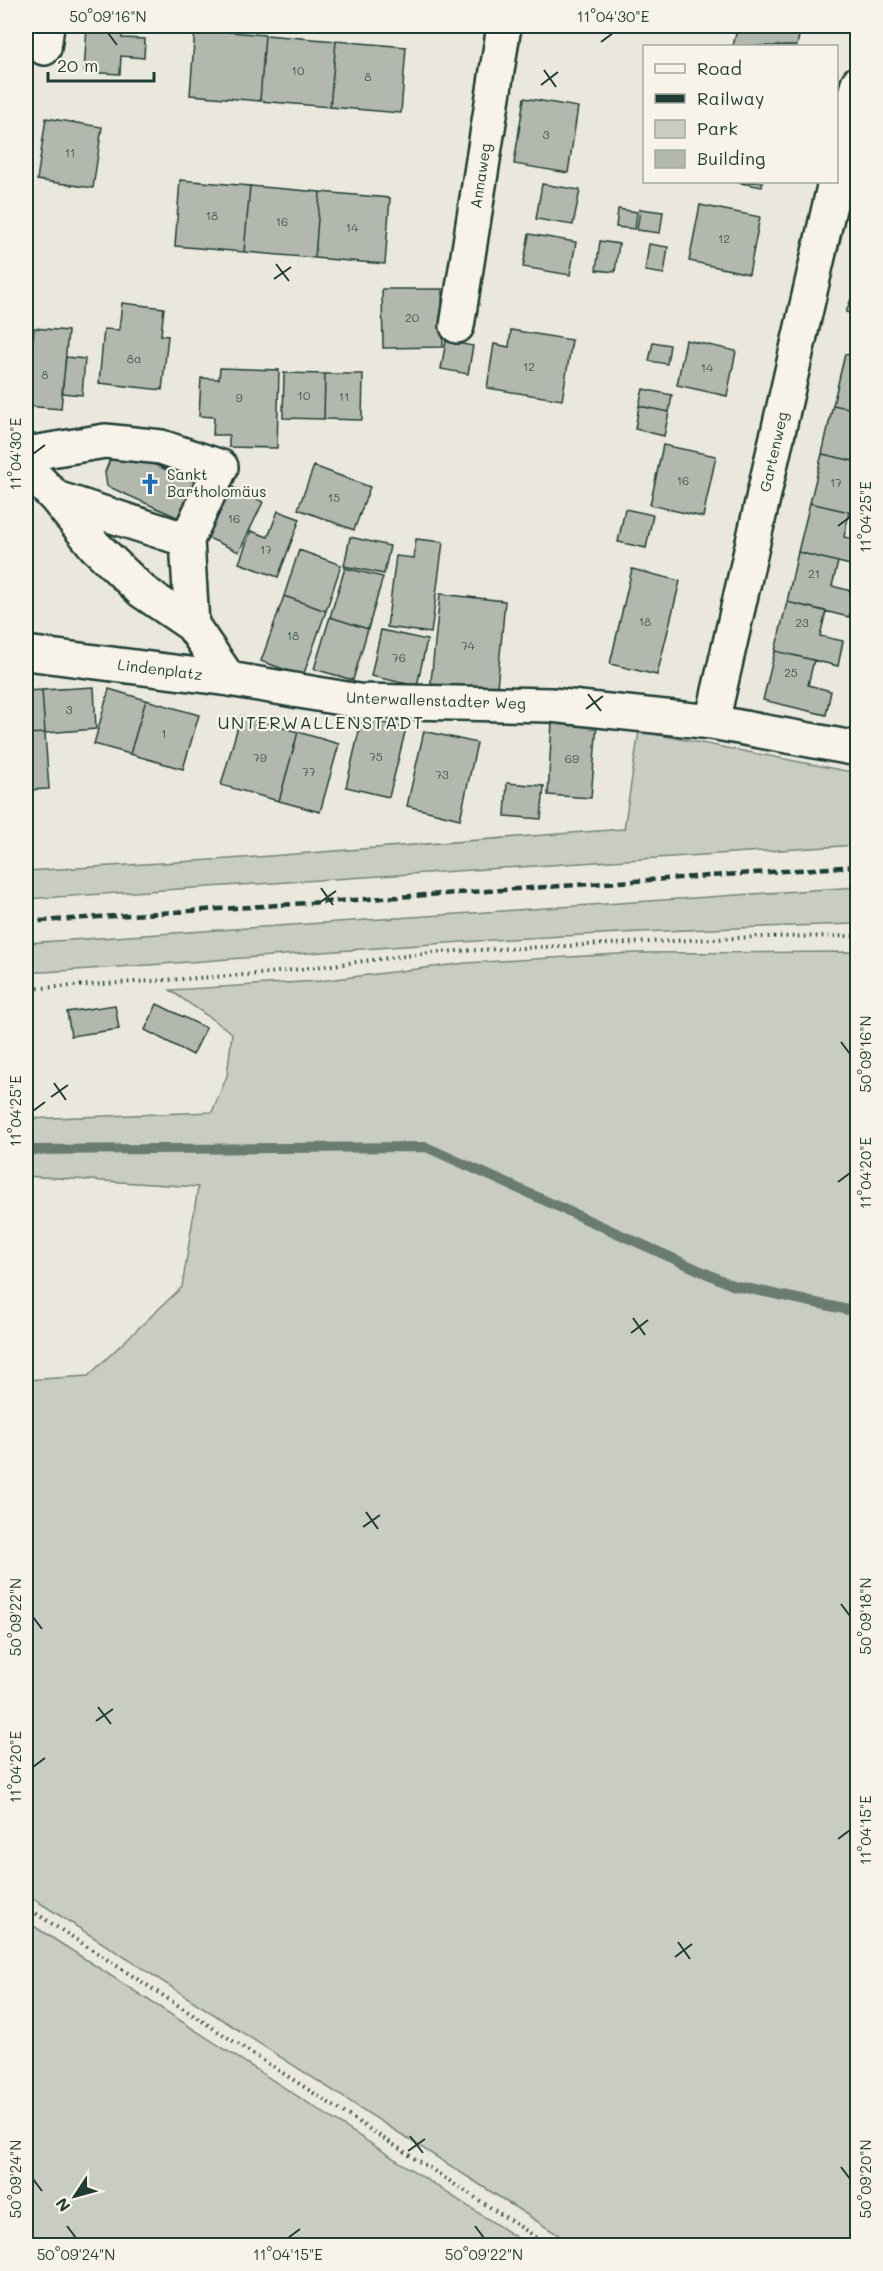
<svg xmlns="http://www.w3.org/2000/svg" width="883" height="2271" viewBox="0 0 883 2271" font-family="Mali,sans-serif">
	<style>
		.green { fill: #c8ccc1; stroke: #74847a; stroke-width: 1.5 }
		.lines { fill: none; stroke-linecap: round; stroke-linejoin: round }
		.stream { stroke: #6a7c72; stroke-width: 10 }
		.building { fill: #b2b8ae; stroke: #1f3d34; stroke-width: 1.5 }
		.minor-casing { stroke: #1f3d34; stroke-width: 38 }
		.path { stroke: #1f3d34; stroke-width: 4; stroke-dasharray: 1.5 4.5; stroke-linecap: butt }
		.minor { stroke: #f7f3e8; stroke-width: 33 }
		.rail { stroke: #1f3d34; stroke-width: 4.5; stroke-dasharray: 9 4.5; stroke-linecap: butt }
		.ticks { fill: none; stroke: #1f3d34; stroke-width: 2 }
		.labels { text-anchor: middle; stroke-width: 4.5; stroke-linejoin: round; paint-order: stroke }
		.number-label { font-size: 12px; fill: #445c52 }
		.street-label { font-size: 15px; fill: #1f3d34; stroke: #f7f3e8 }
		.poi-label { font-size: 15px; fill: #1f3d34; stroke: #f7f3e8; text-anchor: start }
		.quarter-label { font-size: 18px; letter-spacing: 1.5px; fill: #1f3d34; stroke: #f7f3e8 }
		.neatline { fill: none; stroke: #1f3d34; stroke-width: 2 }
		.ticks-label { font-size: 15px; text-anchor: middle; fill: #1f3d34 }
	</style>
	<rect width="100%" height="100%" fill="#eae8dd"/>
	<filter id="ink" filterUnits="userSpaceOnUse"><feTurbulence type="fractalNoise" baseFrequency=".0167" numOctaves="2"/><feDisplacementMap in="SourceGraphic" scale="12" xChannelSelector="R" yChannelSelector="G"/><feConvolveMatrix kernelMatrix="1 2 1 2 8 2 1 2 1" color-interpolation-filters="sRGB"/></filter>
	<g filter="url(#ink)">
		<path class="green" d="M639,731l218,42v72l-831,54v-28l203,-12 395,-30z
			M857,887v37c-150,4 -301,11 -452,22 -127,9 -253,20 -379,27v-30z
			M857,952v1293h-283l-548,-351v-514l62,-4 94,-89 16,-100 -172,-11v-57l186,-7 15,-36 5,-43 -62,-43 149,-9 147,-18 169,-10z
			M26,1921l502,324h-502z"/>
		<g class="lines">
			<path class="stream" d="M26,1150l400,-3 306,138 126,27"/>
		</g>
		<path class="building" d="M87,26h36l-1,12 23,1 -1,19 -23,-2 -1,18 -36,-2z
			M738,26h63l-4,20h-64z
			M195,29l70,6 -5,66 -70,-6z
			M265,35l71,6 -6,66 -70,-6z
			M336,41l70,6 -5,66 -71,-6z
			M524,98l54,9 -10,66 -54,-9z
			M46,118l56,9 -9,61 -56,-8z
			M180,180l70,6 -6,66 -69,-6z
			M735,182h28l-1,5z
			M542,184l38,6 -7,35 -37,-6z
			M250,186l70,6 -5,66 -71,-6z
			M320,192l70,6 -5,66 -70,-6z
			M700,205l60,12 -11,57 -60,-13z
			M618,209l19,3 -2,17 -19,-2z
			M640,209l23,3 -3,21 -23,-3z
			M529,234l47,8 -6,33 -47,-8z
			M600,241l19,3 -4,28 -19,-2z
			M649,244l19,3 -4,27 -19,-3z
			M858,281v35l-12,-4z
			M382,289h60l1,58 -60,1z
			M122,303l42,5 -3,27 7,1 -6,54 -63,-7 5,-54 15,1z
			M34,328l34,3 -7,78 -35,-3v-67l7,1z
			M511,330l61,10 -10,60 -75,-12 7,-44 15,3z
			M686,340l50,11 -9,45 -50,-11z
			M446,341l27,5 -5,28 -27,-5z
			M653,342l17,3 -3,19 -18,-3z
			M845,354l13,3v53l-25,-5z
			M66,357l19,2 -3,36 -20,-2z
			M220,368l59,2 -2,78 -48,-1v-12h-16l1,-18 -15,-1 2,-38 18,1z
			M284,373l41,1 -1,45 -41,-1z
			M325,374h38l-1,46 -38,-1z
			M643,389l29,6 -3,17 -30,-6z
			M833,405l25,5v52l-36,-8z
			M639,406l30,6 -5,24 -29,-7z
			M663,445l53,11 -13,61 -53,-12z
			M125,452l70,30 -16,36 -72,-32 -2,-14 6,-15z
			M822,454l36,8 -3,26h3v26l-48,-11z
			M314,466l56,21 -16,43 -56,-21z
			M228,485l35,17 -24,50 -35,-16z
			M810,503l39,9 -5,25 14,3v27l-60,-15z
			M625,509l28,6 -7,33 -28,-6z
			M278,511l22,8 -22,58 -39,-14 12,-32 17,6z
			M350,537l40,9 -6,28 -40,-8z
			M416,539l27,3 -12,91 -44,-6 9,-71 18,2z
			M299,550l42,15 -15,46 -42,-15z
			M798,552l40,10 -6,24 23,6 -6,25 -62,-15z
			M345,568l38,9 -15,52 -38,-12z
			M632,569l48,12 -23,94 -47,-11z
			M440,594l65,7 -9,97 -66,-7z
			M284,596l42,15 -23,65 -42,-15z
			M787,602l39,9 -6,25 23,5 -5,25 -63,-15z
			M330,617l38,12 -15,51 -39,-11z
			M381,630l46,10 -10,46 -46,-10z
			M775,651l39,9 -6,25 23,6 -5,24 -63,-15z
			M94,687l2,42 -51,4 -3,-43z
			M109,689l37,11 -16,54 -36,-10z
			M42,690l3,43 -19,1v-43z
			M146,700l53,15 -16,54 -53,-15z
			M241,716l57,16 -19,69 -58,-16z
			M362,718l44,10 -17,69 -43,-10z
			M552,721l45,3 -6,74 -43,-3z
			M424,731l53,12 -17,76 -53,-13z
			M298,732l41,12 -19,68 -41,-11z
			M45,733l4,56 -23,1v-56z
			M507,783l37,3 -3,33 -36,-3z
			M157,1004l49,24 -13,27 -48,-25z
			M115,1005l4,24 -48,7 -4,-24z"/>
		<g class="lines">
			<defs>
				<path id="minor" d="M44,48l3,-22
					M836,176l22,-93
					M457,326l47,-300
					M26,454l79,-13 56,6 60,20 -34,73 5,85
					M26,467l30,31 39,48 47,45 50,34 37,54 -203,-26
					M56,498l131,42
					M229,679l129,22 193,4 161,17 146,27
					M712,722l123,-540"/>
			</defs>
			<use href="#minor" class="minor-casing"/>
			<path class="path" d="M26,989l234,-15 177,-22 319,-15 102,-1
				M26,1907l524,339"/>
			<use href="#minor" class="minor"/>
			<path class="rail" d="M26,922l832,-56"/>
		</g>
	</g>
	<path class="ticks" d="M108,33l9,12M601,42l12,-9M544,70l12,17M541,85l17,-13M276,264l13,17M274,279l17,-12M33,454l12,-9M838,526l12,-9M588,694l13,17M586,709l17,-13M321,888l12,17M319,903l17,-12M841,1042l9,12M54,1083l12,17M51,1097l17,-12M33,1111l12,-9M838,1182l12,-9M633,1318l12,17M631,1333l17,-13M366,1512l12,17M363,1527l17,-12M841,1604l9,12M33,1617l9,12M98,1707l13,17M96,1721l17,-12M33,1767l12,-9M838,1839l12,-9M678,1942l12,17M675,1957l17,-13M410,2136l13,17M408,2151l17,-12M841,2167l9,12M33,2179l9,12M67,2226l9,12M475,2226l9,12M288,2238l12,-9"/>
	<defs>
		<symbol id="church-bare" viewBox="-9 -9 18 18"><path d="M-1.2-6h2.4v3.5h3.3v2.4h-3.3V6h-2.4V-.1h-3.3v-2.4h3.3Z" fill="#1f6fb2" stroke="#f7f3e8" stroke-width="2.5" paint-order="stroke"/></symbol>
	</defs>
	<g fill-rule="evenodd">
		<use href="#church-bare" x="135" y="469" width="30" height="30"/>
	</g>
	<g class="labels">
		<g class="number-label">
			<text x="298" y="75">10</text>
			<text x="368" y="81">8</text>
			<text x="546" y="139">3</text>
			<text x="70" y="157">11</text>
			<text x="212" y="220">18</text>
			<text x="282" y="226">16</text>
			<text x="352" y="232">14</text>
			<text x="724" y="243">12</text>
			<text x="412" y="322">20</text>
			<text x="134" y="363">8a</text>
			<text x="529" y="371">12</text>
			<text x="707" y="372">14</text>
			<text x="45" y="379">8</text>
			<text x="304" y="400">10</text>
			<text x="344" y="401">11</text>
			<text x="239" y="402">9</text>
			<text x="683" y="485">16</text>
			<text x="836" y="487">17</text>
			<text x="334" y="502">15</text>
			<text x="234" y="523">16</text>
			<text x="266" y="554">17</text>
			<text x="814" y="578">21</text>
			<text x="645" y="626">18</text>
			<text x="802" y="627">23</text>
			<text x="293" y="640">18</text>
			<text x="468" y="650">74</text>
			<text x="399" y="662">76</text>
			<text x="791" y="677">25</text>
			<text x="69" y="714">3</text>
			<text x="164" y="738">1</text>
			<text x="376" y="761">75</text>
			<text x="260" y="762">79</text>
			<text x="572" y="763">69</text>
			<text x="309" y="776">77</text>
			<text x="442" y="779">73</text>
		</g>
		<g class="street-label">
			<text transform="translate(481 176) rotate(-81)" y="5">Annaweg</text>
			<text transform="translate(774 452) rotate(-77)" y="5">Gartenweg</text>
			<text transform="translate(160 670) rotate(7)" y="5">Lindenplatz</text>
			<text transform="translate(436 701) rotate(2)" y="5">Unterwallenstadter Weg</text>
		</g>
		<g class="poi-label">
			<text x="167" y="480">Sankt<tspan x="167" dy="17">Bartholomäus</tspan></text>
		</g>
		<g class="quarter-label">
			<text x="321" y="729">UNTERWALLENSTADT</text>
		</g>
	</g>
	<rect width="883" height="2271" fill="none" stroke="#f7f3e8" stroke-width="66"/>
	<rect x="643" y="45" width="195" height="138" fill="#f7f3e8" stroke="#a1aaa0" stroke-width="1.5"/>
	<rect x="655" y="64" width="30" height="9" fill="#f7f3e8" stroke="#a1aaa0" stroke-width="1.5"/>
	<text x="697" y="75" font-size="18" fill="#1f3d34">Road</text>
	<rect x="655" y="94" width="30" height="9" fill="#1f3d34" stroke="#a1aaa0" stroke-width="1.5"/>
	<text x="697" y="105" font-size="18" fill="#1f3d34">Railway</text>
	<rect x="655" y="120" width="30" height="18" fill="#c8ccc1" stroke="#a1aaa0" stroke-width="1.5"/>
	<text x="697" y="135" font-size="18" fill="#1f3d34">Park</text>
	<rect x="655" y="150" width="30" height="18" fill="#b2b8ae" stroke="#a1aaa0" stroke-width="1.5"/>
	<text x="697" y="165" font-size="18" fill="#1f3d34">Building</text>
	<g transform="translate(75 2196) rotate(234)" stroke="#f7f3e8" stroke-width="4.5" paint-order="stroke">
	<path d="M0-4.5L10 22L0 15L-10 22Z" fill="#1f3d34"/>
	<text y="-9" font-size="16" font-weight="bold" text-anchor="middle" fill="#1f3d34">N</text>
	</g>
	<path d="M48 72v9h106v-9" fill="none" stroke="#1f3d34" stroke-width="3"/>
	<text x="57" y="72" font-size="18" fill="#1f3d34" stroke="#f7f3e8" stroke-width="4.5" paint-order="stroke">20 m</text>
	<rect x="33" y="33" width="817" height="2205" class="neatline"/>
	<g class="ticks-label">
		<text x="108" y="22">50°09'16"N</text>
		<text x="613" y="22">11°04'30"E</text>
		<text transform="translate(16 454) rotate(-90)" y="5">11°04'30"E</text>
		<text transform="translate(866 517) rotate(-90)" y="5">11°04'25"E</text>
		<text transform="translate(866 1054) rotate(-90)" y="5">50°09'16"N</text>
		<text transform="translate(16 1111) rotate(-90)" y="5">11°04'25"E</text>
		<text transform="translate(866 1173) rotate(-90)" y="5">11°04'20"E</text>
		<text transform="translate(866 1616) rotate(-90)" y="5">50°09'18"N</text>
		<text transform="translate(16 1617) rotate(-90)" y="5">50°09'22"N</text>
		<text transform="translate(16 1767) rotate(-90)" y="5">11°04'20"E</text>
		<text transform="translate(866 1830) rotate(-90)" y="5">11°04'15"E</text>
		<text transform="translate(866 2179) rotate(-90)" y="5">50°09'20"N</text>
		<text transform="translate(16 2179) rotate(-90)" y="5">50°09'24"N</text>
		<text x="76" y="2260">50°09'24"N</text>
		<text x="288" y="2260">11°04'15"E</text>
		<text x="484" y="2260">50°09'22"N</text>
	</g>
</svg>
